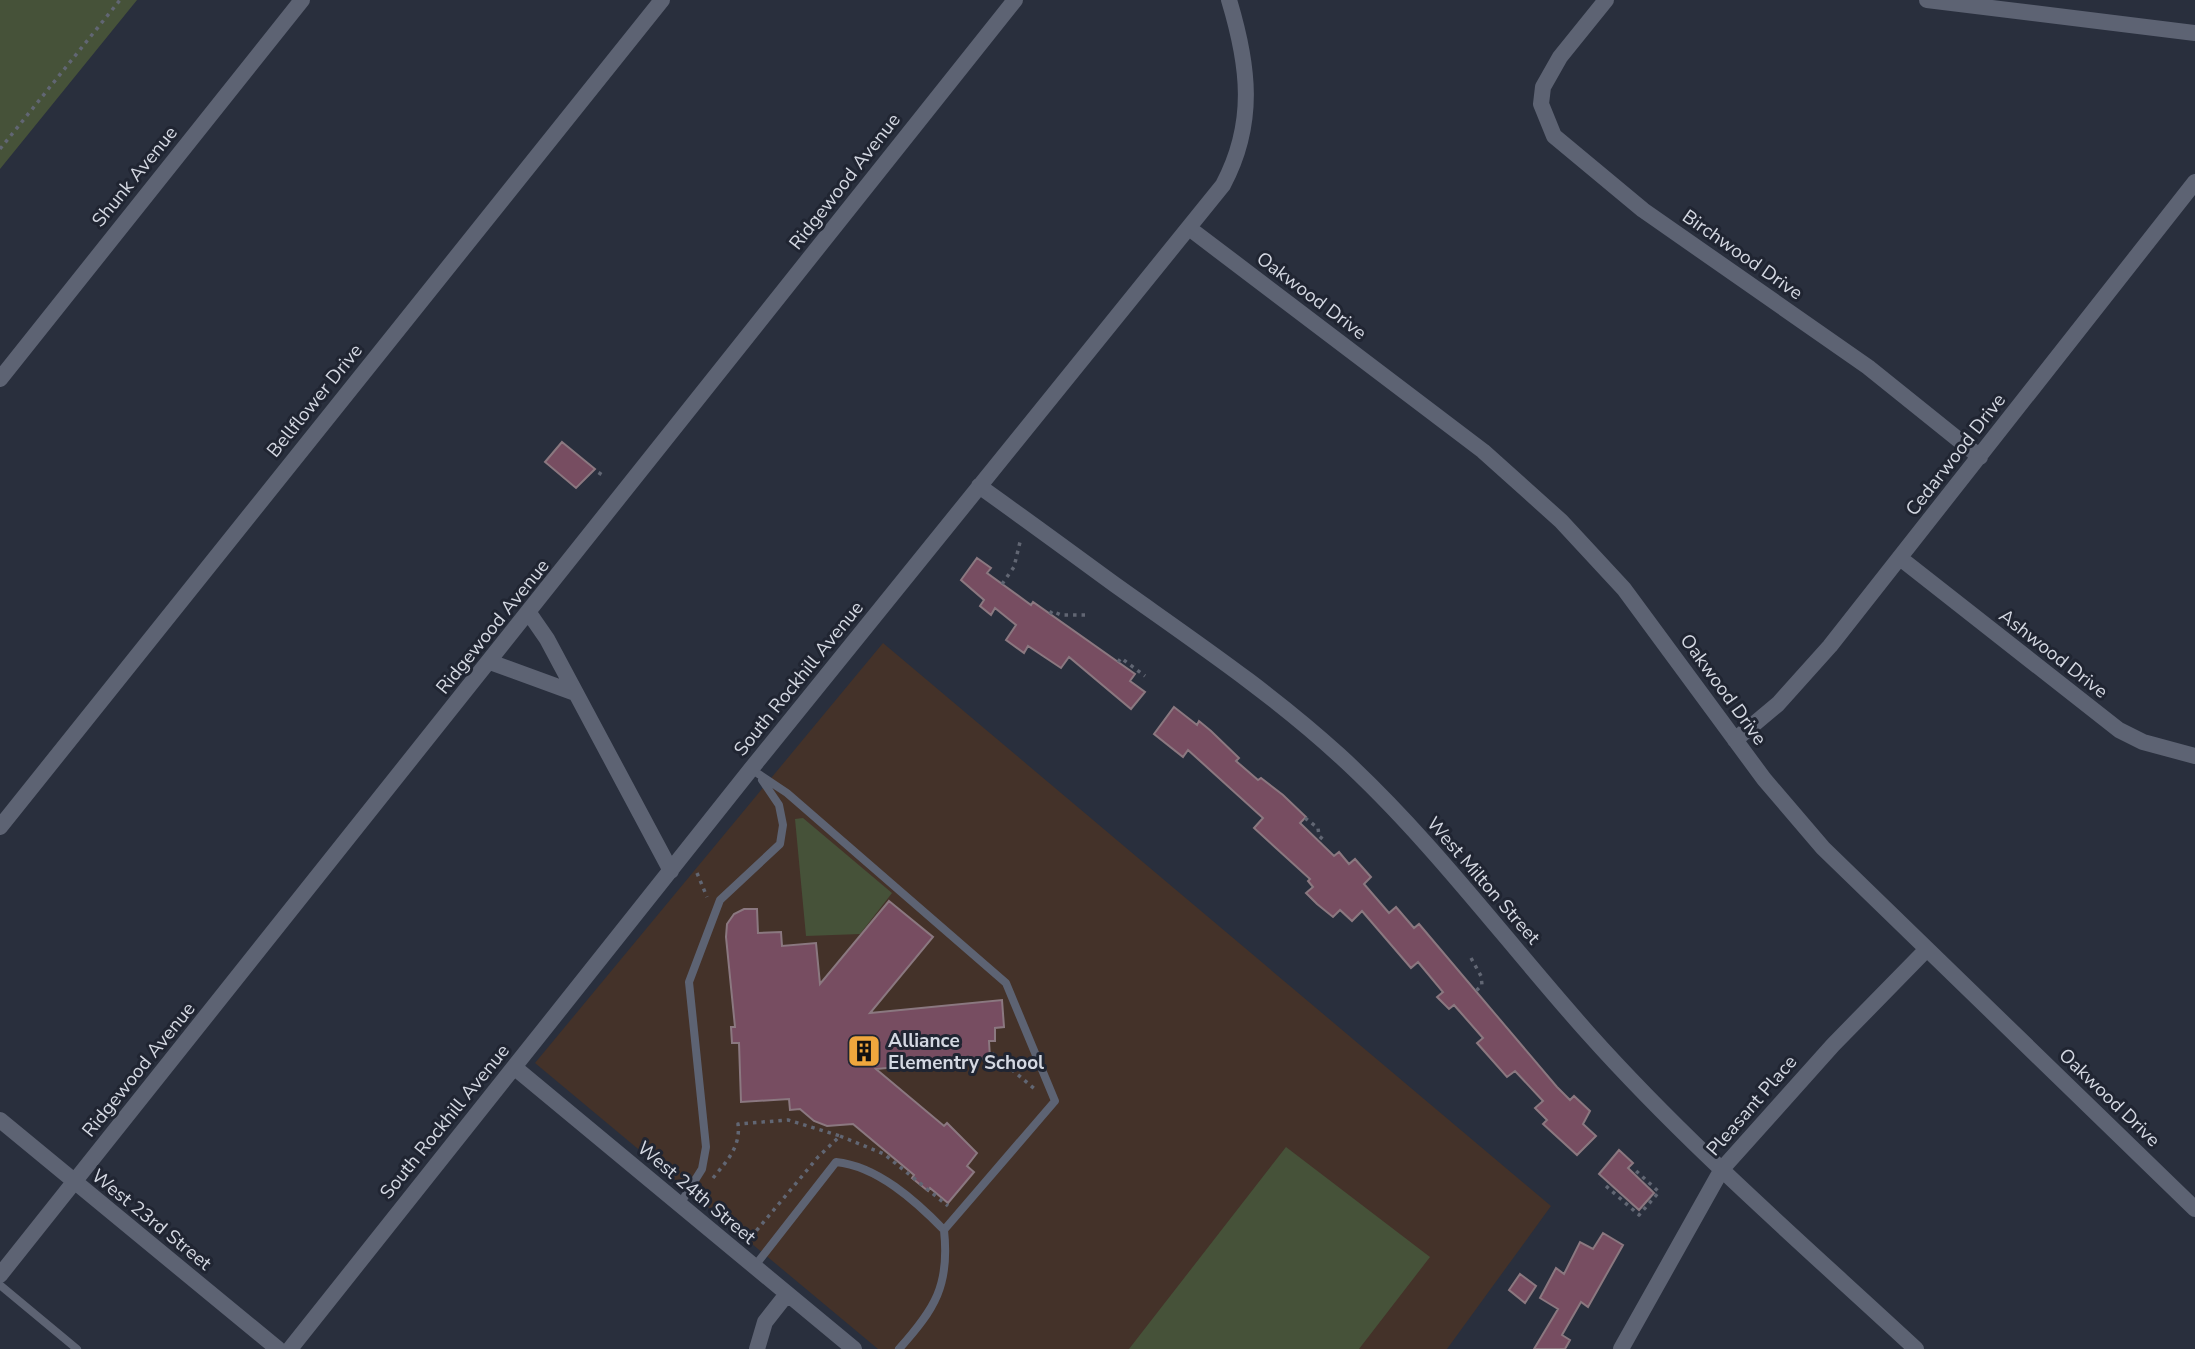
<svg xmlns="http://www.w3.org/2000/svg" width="2195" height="1349" viewBox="0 0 2195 1349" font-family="'Nunito Sans',sans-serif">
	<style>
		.education { fill: #443229 }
		.green { fill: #465239 }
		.building { fill: #774d61; stroke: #8b7880; stroke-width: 2 }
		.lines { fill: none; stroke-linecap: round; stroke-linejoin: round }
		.path { stroke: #616673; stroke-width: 3.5; stroke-dasharray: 3.5 5; stroke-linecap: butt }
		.service { stroke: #5d6373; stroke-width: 8 }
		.minor { stroke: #5d6373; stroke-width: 16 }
		.labels { text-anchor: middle; stroke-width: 6; stroke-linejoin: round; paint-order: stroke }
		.street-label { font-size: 19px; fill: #d4d8e2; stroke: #202532 }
		.poi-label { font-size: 19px; font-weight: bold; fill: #d4d8e2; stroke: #202532; text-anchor: start }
	</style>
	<rect width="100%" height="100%" fill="#292f3d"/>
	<path class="education" d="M883,643l668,563 -104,143h-569l-343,-286z"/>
	<path class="green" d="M0,0h137l-137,169z
		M803,818l89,75 -32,41 -54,2 -11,-117z
		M1286,1147l144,110 -71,92h-230z"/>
	<path class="building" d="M562,442l33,27 -19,19 -31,-26z
		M977,558l14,10 -4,5 44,32 2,-3 102,72 -5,7 15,11 -14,17 -62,-52 -8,11 -33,-22 -4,7 -18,-13 10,-15 -21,-17 -4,7 -11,-9 4,-6 -23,-20z
		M1174,707l23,18 2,-4 12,10 28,27 -3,3 22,19 3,-2 22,17 23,22 -6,6 34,33 5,-4 10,12 6,-5 16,18 -7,7 25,29 7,-6 18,21 5,-4 138,163 13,13 4,-4 16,15 -7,13 13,12 -19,19 -34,-31 4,-4 -12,-12 8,-7 -28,-30 -8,6 -30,-34 6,-5 -29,-33 -5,4 -12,-12 6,-5 -25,-30 -7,6 -49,-57 -10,10 -12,-11 -7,7 -16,-13 -11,-11 7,-6 -5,-6 2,-2 -56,-51 9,-10 -75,-68 -5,7 -29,-23z
		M889,901l44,36 -63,76 132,-13 2,27 -9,1v13h-6l1,17 -114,11 68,57 3,-3 30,30 -10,13 7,6 -26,31 -18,-15 -2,3 -16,-13 2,-3 -61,-51 -26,2 -13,-5 -14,-12 -10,1 -1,-11 -48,3 -2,-59h-7l-1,-16h4l-9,-90 1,-13 7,-10 10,-5h13l1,24 23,-1 1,14 34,-3 4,41z
		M1619,1150l14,13 -5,5 26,25 -15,17 -40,-36z
		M1603,1233l20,12 -35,62 -7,-5 -19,33 8,5 -5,9h-31l24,-40 -18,-11 16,-30 8,6 16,-32 13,7z
		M1520,1274l16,12 -11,17 -16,-13z"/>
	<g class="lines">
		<path class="path" d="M0,149l120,-149
			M599,475l4,-6
			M1002,584l12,-17 7,-29
			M1050,614l2,-3 9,4h24
			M1118,662l3,-4 24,18
			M1305,818l13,10 1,8 6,5
			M697,873l10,24
			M1471,958l10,18 1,9 -6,6
			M992,1053l44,37
			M840,1136l44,18 64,52
			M713,1178c13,-16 28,-31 25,-54l50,-4 52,16 -22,21 -66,79
			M1606,1186l33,29 20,-23 -26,-24"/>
		<path class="service" d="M751,769l36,24 219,190 49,118 -111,129
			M680,1204l22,-35 4,-22 -17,-165 31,-82 60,-56 3,-19 -4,-20 -17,-25
			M754,1267l82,-105c41,4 80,39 108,68 6,55 -9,79 -45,119
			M0,1285l77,64"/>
		<path class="minor" d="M1606,0l-46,57 -17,30 -2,17 13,32 89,74 225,157 112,90
			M1927,0l268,33
			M1189,228l294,223 78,70 63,68 140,190 59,69 372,361
			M0,379l302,-379
			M979,486c45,32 90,65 135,98 77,55 155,107 225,171 92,84 166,185 249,278 101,113 217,213 328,316
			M1900,558l219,172 24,12 52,14
			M529,613l18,26 124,232
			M490,662l85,31
			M1735,740l43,-36 52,-58 365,-464
			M0,827l662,-827
			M514,1067l340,282
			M0,1120l278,229
			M0,1275l1015,-1275
			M290,1349l461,-580 472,-584c33,-62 26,-119 6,-185
			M757,1349l8,-27 22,-28
			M1621,1349l101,-180 111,-124 93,-95"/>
	</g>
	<defs>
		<symbol id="building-square" viewBox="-11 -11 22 22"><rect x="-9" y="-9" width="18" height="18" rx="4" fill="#efa73d" stroke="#202532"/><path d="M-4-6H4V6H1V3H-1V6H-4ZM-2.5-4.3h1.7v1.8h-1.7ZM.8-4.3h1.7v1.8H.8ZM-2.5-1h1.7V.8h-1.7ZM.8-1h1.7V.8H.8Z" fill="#111"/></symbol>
	</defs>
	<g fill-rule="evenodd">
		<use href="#building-square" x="845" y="1032" width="38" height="38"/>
	</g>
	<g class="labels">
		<g class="street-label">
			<text transform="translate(134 176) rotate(-51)" y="7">Shunk Avenue</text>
			<text transform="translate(844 181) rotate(-52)" y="7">Ridgewood Avenue</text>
			<text transform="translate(1743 254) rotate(35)" y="7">Birchwood Drive</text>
			<text transform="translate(1312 295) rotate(37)" y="7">Oakwood Drive</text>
			<text transform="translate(314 400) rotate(-51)" y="7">Bellflower Drive</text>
			<text transform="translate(1955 454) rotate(-52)" y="7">Cedarwood Drive</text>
			<text transform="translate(492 626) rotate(-51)" y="7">Ridgewood Avenue</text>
			<text transform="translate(2054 653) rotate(38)" y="7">Ashwood Drive</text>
			<text transform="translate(798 678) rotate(-51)" y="7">South Rockhill Avenue</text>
			<text transform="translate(1724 689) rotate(54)" y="7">Oakwood Drive</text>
			<text transform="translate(1484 880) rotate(49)" y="7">West Milton Street</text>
			<text transform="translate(138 1069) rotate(-51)" y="7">Ridgewood Avenue</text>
			<text transform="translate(2110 1097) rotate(44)" y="7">Oakwood Drive</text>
			<text transform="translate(1751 1105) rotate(-49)" y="7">Pleasant Place</text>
			<text transform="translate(444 1121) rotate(-51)" y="7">South Rockhill Avenue</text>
			<text transform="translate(697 1192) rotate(40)" y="7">West 24th Street</text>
			<text transform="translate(152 1219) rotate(39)" y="7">West 23rd Street</text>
		</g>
		<g class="poi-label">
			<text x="888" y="1047">Alliance<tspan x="888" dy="22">Elementry School</tspan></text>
		</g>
	</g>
</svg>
